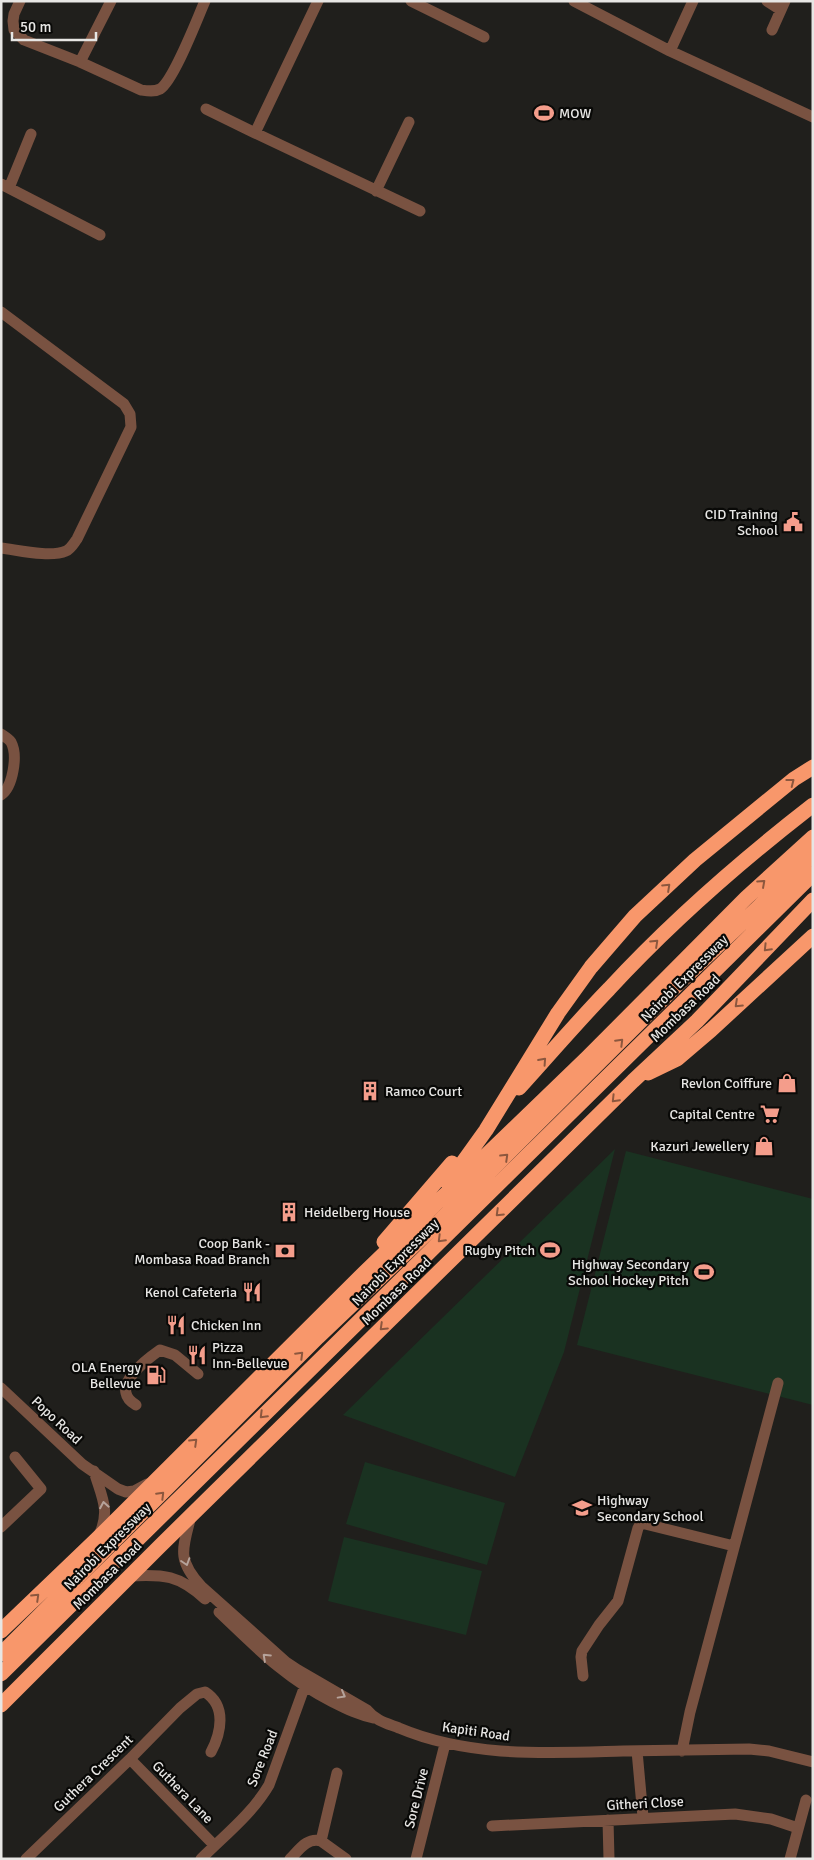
<svg xmlns="http://www.w3.org/2000/svg" width="814" height="1860" viewBox="0 0 814 1860" font-family="Signika,sans-serif">
	<style>
		.green { fill: #1a3221 }
		.lines { fill: none; stroke-linecap: round; stroke-linejoin: round }
		.street { stroke: #795241; stroke-width: 11 }
		.highway { stroke: #f8976b; stroke-width: 15 }
		.oneway { stroke: #8c573e }
		.oneway2 { stroke: #b6a39b }
		.labels { text-anchor: middle; stroke-width: 4.5; stroke-linejoin: round; paint-order: stroke }
		.poi-label { font-size: 14px; fill: #e7e6e4; stroke: #090907; text-anchor: end }
		.street-label { font-size: 14px; fill: #e7e6e4; stroke: #090907 }
	</style>
	<rect width="100%" height="100%" fill="#201f1c"/>
	<path class="green" d="M615,1149l-51,203 -49,125 -172,-62z
		M626,1151l187,48v206l-236,-60z
		M365,1462l140,41 -18,62 -141,-41z
		M344,1537l138,34 -16,64 -138,-34z"/>
	<g class="lines">
		<path class="street" d="M20,1l-6,13 -1,7 1,9 10,10 56,22 61,28c7,1 13,2 19,-1 14,-9 37,-70 45,-88
			M318,1l-63,132 165,78
			M411,1l73,36
			M574,1l96,50 143,66
			M767,1l14,9
			M772,30l13,-29
			M670,51l23,-50
			M80,62l31,-61
			M206,109l49,24
			M1,184l99,51
			M9,188l22,-54
			M376,191l33,-69
			M1,312l123,92 6,10 1,13 -54,112c-3,4 -6,10 -11,12 -16,7 -48,-1 -65,-3
			M1,734c3,2 8,5 10,8 7,13 2,45 -10,53
			M1,1388l81,76 36,25 8,3 8,-1 13,-7
			M136,1405c-5,-3 -9,-6 -10,-12 -4,-15 24,-36 34,-43l15,5 23,19
			M94,1471c7,25 17,39 5,64
			M191,1516c-8,32 -15,43 10,70l85,76 12,8 69,40c9,11 19,13 32,18 71,30 149,25 224,23 42,-1 84,-1 126,-2l20,2 44,11
			M1,1527l40,-38 -26,-32
			M129,1576c35,-2 50,-1 76,23
			M219,1612c37,35 66,66 112,89 14,7 27,14 43,17
			M583,1676l-2,-19 1,-6 17,-26 19,-24 20,-73 3,-5 93,23
			M637,1751l6,66
			M682,1751l8,-39 88,-329
			M130,1759l84,86
			M608,1820l1,39
			M492,1826l243,-12 36,5 27,9
			M321,1841l16,-68
			M26,1859l104,-100 50,-51 17,-14 8,-2c22,14 16,41 6,60
			M201,1859c24,-24 51,-45 68,-74l38,-105
			M290,1859c9,-9 17,-22 31,-18l25,18
			M416,1859l29,-115
			M790,1859l16,-59"/>
		<path class="highway" d="M648,1073l29,-14 34,-29 102,-94
			M519,1088c30,-33 59,-67 90,-99 61,-66 133,-129 204,-184
			M448,1183l38,-53 72,-117 33,-46 44,-51 60,-56 99,-81 19,-12
			M384,1242l68,-79
			M1,1631l96,-92 268,-267 222,-214 159,-160 67,-61
			M1,1654l317,-317 128,-122 231,-230 136,-130
			M1,1674l812,-800
			M1,1705l159,-159 473,-465 64,-60 116,-121"/>
	</g>
	<defs><path id="oneway-chevron" d="M-2-3.5L2.5 0L-2 3.5" fill="none" stroke-width="1.6" stroke-linecap="round" stroke-linejoin="round" transform="scale(1.25)"/></defs>
	<g class="oneway">
		<use href="#oneway-chevron" transform="translate(791 782) rotate(-38)"/>
		<use href="#oneway-chevron" transform="translate(762 883) rotate(-42)"/>
		<use href="#oneway-chevron" transform="translate(667 887) rotate(-43)"/>
		<use href="#oneway-chevron" transform="translate(655 943) rotate(-43)"/>
		<use href="#oneway-chevron" transform="translate(767 948) rotate(134)"/>
		<use href="#oneway-chevron" transform="translate(738 1004) rotate(137)"/>
		<use href="#oneway-chevron" transform="translate(620 1042) rotate(-45)"/>
		<use href="#oneway-chevron" transform="translate(543 1061) rotate(-48)"/>
		<use href="#oneway-chevron" transform="translate(615 1099) rotate(134)"/>
		<use href="#oneway-chevron" transform="translate(505 1157) rotate(-44)"/>
		<use href="#oneway-chevron" transform="translate(499 1213) rotate(136)"/>
		<use href="#oneway-chevron" transform="translate(441 1239) rotate(135)"/>
		<use href="#oneway-chevron" transform="translate(383 1327) rotate(136)"/>
		<use href="#oneway-chevron" transform="translate(300 1355) rotate(-45)"/>
		<use href="#oneway-chevron" transform="translate(263 1415) rotate(135)"/>
		<use href="#oneway-chevron" transform="translate(194 1442) rotate(-44)"/>
		<use href="#oneway-chevron" transform="translate(161 1495) rotate(-45)"/>
		<use href="#oneway-chevron" transform="translate(36 1597) rotate(-44)"/>
	</g>
	<g class="oneway2">
		<use href="#oneway-chevron" transform="translate(104 1505) rotate(-100)"/>
		<use href="#oneway-chevron" transform="translate(186 1562) rotate(72)"/>
		<use href="#oneway-chevron" transform="translate(266 1657) rotate(-137)"/>
		<use href="#oneway-chevron" transform="translate(342 1695) rotate(29)"/>
	</g>
	<defs>
		<symbol id="stadium-bare" viewBox="-9 -9 18 18"><path d="M0-5a6.5 5 0 1 0 0 10a6.5 5 0 1 0 0-10ZM-3.5-1.8h7v3.6h-7Z" fill="#f49d8b" stroke="#090907" stroke-width="2.5" paint-order="stroke"/></symbol>
		<symbol id="civic-bare" viewBox="-9 -9 18 18"><path d="M-.6-6.5H3V-4.5H.6V-3L4-1V1h2V6H-6V1h2V-1L-.6-3ZM-1.2 2.5V6h2.4V2.5Z" fill="#f49d8b" stroke="#090907" stroke-width="2.5" paint-order="stroke"/></symbol>
		<symbol id="shop-bare" viewBox="-9 -9 18 18"><path d="M-5-2.5h2.3a2.7 3.5 0 0 1 5.4 0H5L5.5 6h-11ZM-1.5-2.5h3a1.5 2.3 0 0 0-3 0Z" fill="#f49d8b" stroke="#090907" stroke-width="2.5" paint-order="stroke"/></symbol>
		<symbol id="building-bare" viewBox="-9 -9 18 18"><path d="M-4-6H4V6H1V3H-1V6H-4ZM-2.5-4.3h1.7v1.8h-1.7ZM.8-4.3h1.7v1.8H.8ZM-2.5-1h1.7V.8h-1.7ZM.8-1h1.7V.8H.8Z" fill="#f49d8b" stroke="#090907" stroke-width="2.5" paint-order="stroke"/></symbol>
		<symbol id="supermarket-bare" viewBox="-9 -9 18 18"><path d="M-6-5.5h2.5l.6 2H6L4.5 2H-2.5L-4.4-4H-6ZM-1.5 3.2a1.3 1.3 0 1 0 .1 0ZM3 3.2a1.3 1.3 0 1 0 .1 0Z" fill="#f49d8b" stroke="#090907" stroke-width="2.5" paint-order="stroke"/></symbol>
		<symbol id="bank-bare" viewBox="-9 -9 18 18"><path d="M-6-4H6V4H-6ZM0-2.3a2.3 2.3 0 1 0 0 4.6a2.3 2.3 0 1 0 0-4.6Z" fill="#f49d8b" stroke="#090907" stroke-width="2.5" paint-order="stroke"/></symbol>
		<symbol id="restaurant-bare" viewBox="-9 -9 18 18"><path d="M-5-6h1v4h1v-4h1v4h1v-4h1v5L-1.5 .5V6h-2V.5L-5-1ZM5-6V6H3V1.5H1.5Q1.5-4 5-6Z" fill="#f49d8b" stroke="#090907" stroke-width="2.5" paint-order="stroke"/></symbol>
		<symbol id="fuel-bare" viewBox="-9 -9 18 18"><path d="M-5.5-6h7V0h2V4h1.3V-2.5L3-4.5l.8-.8L6-3V5H2.5V1h-1V6h-7ZM-4.2-4.7v3.2H.2V-4.7Z" fill="#f49d8b" stroke="#090907" stroke-width="2.5" paint-order="stroke"/></symbol>
		<symbol id="school-bare" viewBox="-9 -9 18 18"><path d="M0-5L7-2L0 1L-7-2ZM-4 1L0 2.5L4 1V4Q0 6-4 4Z" fill="#f49d8b" stroke="#090907" stroke-width="2.5" paint-order="stroke"/></symbol>
	</defs>
	<g fill-rule="evenodd">
		<use href="#stadium-bare" x="530" y="99" width="28" height="28"/>
		<use href="#civic-bare" x="779" y="508" width="28" height="28"/>
		<use href="#shop-bare" x="773" y="1069" width="28" height="28"/>
		<use href="#building-bare" x="356" y="1077" width="28" height="28"/>
		<use href="#supermarket-bare" x="756" y="1100" width="28" height="28"/>
		<use href="#shop-bare" x="750" y="1132" width="28" height="28"/>
		<use href="#building-bare" x="275" y="1198" width="28" height="28"/>
		<use href="#stadium-bare" x="536" y="1236" width="28" height="28"/>
		<use href="#bank-bare" x="271" y="1237" width="28" height="28"/>
		<use href="#stadium-bare" x="690" y="1258" width="28" height="28"/>
		<use href="#restaurant-bare" x="238" y="1278" width="28" height="28"/>
		<use href="#restaurant-bare" x="162" y="1311" width="28" height="28"/>
		<use href="#restaurant-bare" x="183" y="1341" width="28" height="28"/>
		<use href="#fuel-bare" x="142" y="1361" width="28" height="28"/>
		<use href="#school-bare" x="568" y="1494" width="28" height="28"/>
	</g>
	<g class="labels">
		<g class="poi-label">
			<text x="559" y="118" text-anchor="start">MOW</text>
			<text x="778" y="519">CID Training<tspan x="778" dy="16">School</tspan></text>
			<text x="772" y="1088">Revlon Coiffure</text>
			<text x="385" y="1096" text-anchor="start">Ramco Court</text>
			<text x="755" y="1119">Capital Centre</text>
			<text x="749" y="1151">Kazuri Jewellery</text>
			<text x="304" y="1217" text-anchor="start">Heidelberg House</text>
			<text x="270" y="1248">Coop Bank -<tspan x="270" dy="16">Mombasa Road Branch</tspan></text>
			<text x="535" y="1255">Rugby Pitch</text>
			<text x="689" y="1269">Highway Secondary<tspan x="689" dy="16">School Hockey Pitch</tspan></text>
			<text x="237" y="1297">Kenol Cafeteria</text>
			<text x="191" y="1330" text-anchor="start">Chicken Inn</text>
			<text x="212" y="1352" text-anchor="start">Pizza<tspan x="212" dy="16">Inn-Bellevue</tspan></text>
			<text x="141" y="1372">OLA Energy<tspan x="141" dy="16">Bellevue</tspan></text>
			<text x="597" y="1505" text-anchor="start">Highway<tspan x="597" dy="16">Secondary School</tspan></text>
		</g>
		<g class="street-label">
			<text transform="translate(684 978) rotate(-45)" y="5">Nairobi Expressway</text>
			<text transform="translate(685 1008) rotate(-44)" y="5">Mombasa Road</text>
			<text transform="translate(395 1262) rotate(-45)" y="5">Nairobi Expressway</text>
			<text transform="translate(396 1291) rotate(-44)" y="5">Mombasa Road</text>
			<text transform="translate(57 1420) rotate(43)" y="5">Popo Road</text>
			<text transform="translate(107 1546) rotate(-45)" y="5">Nairobi Expressway</text>
			<text transform="translate(107 1575) rotate(-45)" y="5">Mombasa Road</text>
			<text transform="translate(476 1731) rotate(8)" y="5">Kapiti Road</text>
			<text transform="translate(262 1758) rotate(-68)" y="5">Sore Road</text>
			<text transform="translate(93 1773) rotate(-44)" y="5">Guthera Crescent</text>
			<text transform="translate(183 1792) rotate(46)" y="5">Guthera Lane</text>
			<text transform="translate(416 1798) rotate(-76)" y="5">Sore Drive</text>
			<text transform="translate(645 1803) rotate(-3)" y="5">Githeri Close</text>
		</g>
	</g>
	<rect width="814" height="1860" fill="none" stroke="#e7e6e4" stroke-width="5"/>
	<path d="M12 32v8h84v-8" fill="none" stroke="#e7e6e4" stroke-width="2.5"/>
	<text x="20" y="32" font-size="15" fill="#e7e6e4" stroke="#090907" stroke-width="4" paint-order="stroke">50 m</text>
</svg>
